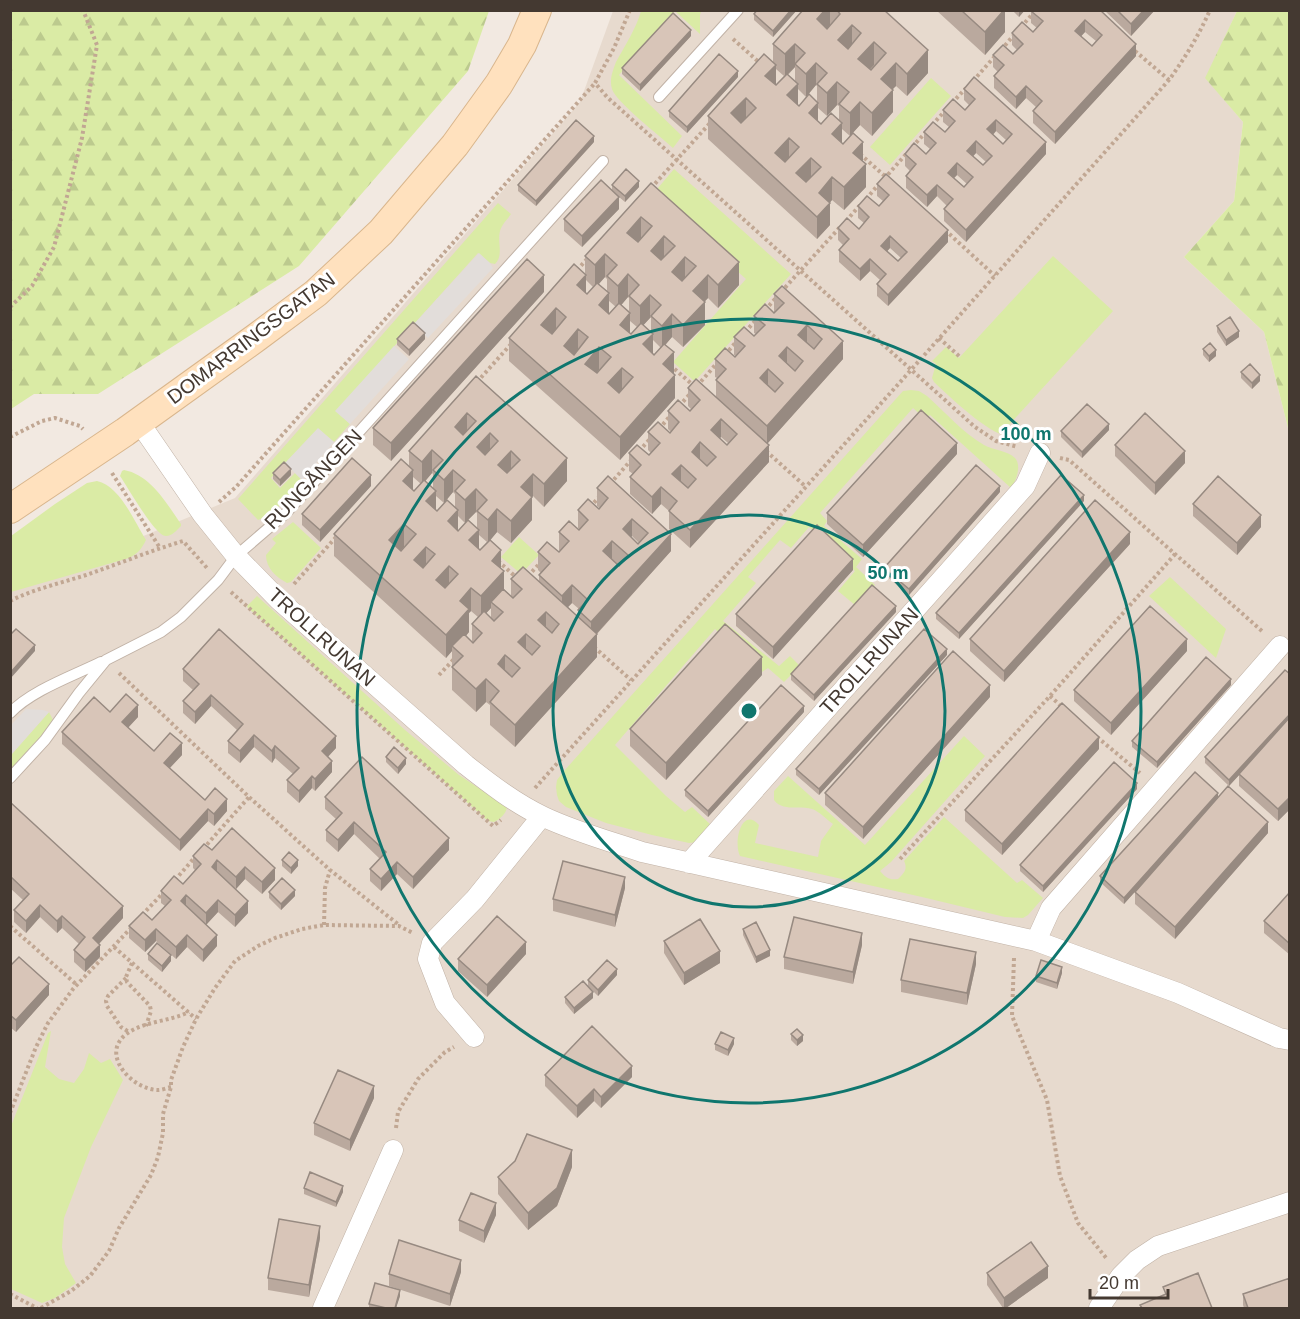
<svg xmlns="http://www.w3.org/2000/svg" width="1300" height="1319" viewBox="0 0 1300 1319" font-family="Arial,sans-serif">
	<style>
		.residential { fill: #e7dace }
		.green { fill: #daeba5 }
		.forest { fill: url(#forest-firs) }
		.parking { fill: #e2ddda }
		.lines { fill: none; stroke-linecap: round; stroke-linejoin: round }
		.lane-casing { stroke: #c1b2a6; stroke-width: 12 }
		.street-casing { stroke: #c1b2a6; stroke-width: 21 }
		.secondary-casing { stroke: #d9b68d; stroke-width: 30 }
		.path { stroke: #c1a793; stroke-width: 4; stroke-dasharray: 3 3; stroke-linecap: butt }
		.lane { stroke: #fff; stroke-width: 10 }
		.street { stroke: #fff; stroke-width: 20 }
		.secondary { stroke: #ffe1be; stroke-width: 28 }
		.wall { fill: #baa99e; fill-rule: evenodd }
		.shaded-wall { fill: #978a81 }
		.building { fill: #d8c5b8; stroke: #978a81; stroke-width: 1.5; fill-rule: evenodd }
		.ring { fill: none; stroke: #0f766e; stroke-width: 3 }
		.labels { text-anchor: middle; stroke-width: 6; stroke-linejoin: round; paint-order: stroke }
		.street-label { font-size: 20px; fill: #443931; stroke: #fff }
		.centre { fill: #0f766e; stroke: #fff; stroke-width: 3 }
		.ring-label { font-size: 18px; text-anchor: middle; font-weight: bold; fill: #0f766e; stroke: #fff; stroke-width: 6; stroke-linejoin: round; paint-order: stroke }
	</style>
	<defs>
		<pattern id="forest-firs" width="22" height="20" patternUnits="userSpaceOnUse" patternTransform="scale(1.5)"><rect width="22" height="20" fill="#daeba5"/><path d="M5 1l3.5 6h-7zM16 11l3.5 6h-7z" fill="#bcca8e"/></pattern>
	</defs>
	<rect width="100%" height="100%" fill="#f2e9e1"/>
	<path class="residential" d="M613,11h624l-31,67 37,44 -9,79 -50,56 80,75 25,100v876h-1278v-717l224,-93 345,-396z"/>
	<path class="green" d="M641,11h60l-1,4v19l-25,-23 -56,64 63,61 -9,12c-12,-11 -58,-47 -61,-59 -3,-9 1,-19 4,-27 9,-17 20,-33 25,-51z
		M931,78l20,18 -61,69 -20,-18z
		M674,169l117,105 -95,106h-3l-20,-18 73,-83 -94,-84z
		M498,203l13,11c-4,6 -9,10 -11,17 -3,12 4,24 -5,33l-5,-1 -12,-10 -142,158 14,13 -16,18 -16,-13 -47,49 9,10 15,-15 7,7c-13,14 -26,35 -44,40l-20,-21z
		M1053,256l60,55 -106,116 2,2 8,-8 4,6c-3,5 -5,8 -10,9 -18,3 -63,-41 -77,-54l-2,-4 4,-14 -4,-3 14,-14 13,11z
		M911,390l8,1 8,5c18,16 36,37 57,49 9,5 25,6 31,13 7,8 1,23 -4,30l-81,-73 -5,4 -12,-11 -93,105 7,8 -3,5 38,33 -6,8 19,18 -20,20 -17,-14 17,-20 -46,-44 -18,21 -11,-8 -32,37 8,6 -33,38 56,45 11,-10 10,10 -16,16 -16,-14 -6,4 -47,-43 -100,116 51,51 19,16 7,-5 19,18 -14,17 -8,1 -37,-8 -46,-12 -40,-16 -7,-6 -2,-6 -1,-8 1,-7 7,-9 339,-380z
		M124,470c27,5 43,34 57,54v2c-4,4 -9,10 -15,10 -11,0 -39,-50 -46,-60l2,-5z
		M97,481c23,5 37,40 49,59 -5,10 -8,13 -17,18l-118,34v-56l44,-32 32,-21z
		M293,522l28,26 -30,34 -4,1c-11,-6 -21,-15 -21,-28l10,-12 -4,-4z
		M519,537l20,18 -18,19 -20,-17z
		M1170,577l56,52 -10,29 -67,-62z
		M257,596l148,134 54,45 48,32c-1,7 -7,12 -13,15l-6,-1 -240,-213 -1,-2z
		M49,712l4,8 -3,7 -39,43v-15z
		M964,736l21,20 -94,106 -11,9c6,7 9,9 18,8 6,-6 10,-10 6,-18l40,-44 73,66 5,-3 21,18 -15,17 -5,3 -18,-1 -83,-20 -182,-41c-7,-14 2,-50 19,-31l-4,18 63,14 3,-16 12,-17c-6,-4 -14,-13 -21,-15 -13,-4 -29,3 -38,-9v-9l14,-15 77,69z
		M51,1031l-6,36 14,12 15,4 10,-14 5,-16 12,10 9,-4 13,21 -32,67 -27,71 -2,29 3,17 11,19 -21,15 -13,5 -31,-14v-163l37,-93z"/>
	<path class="forest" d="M11,10h478v1l-21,60 -169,195 -201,128h-64l-23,15z
		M1237,11h52v421l-25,-100 -80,-75 50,-56 9,-79 -38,-44z"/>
	<path class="parking" d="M479,253l11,10 3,5 -65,70 -15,-13z
		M394,346l15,13 -59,65 -15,-13z
		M318,428l16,14 -32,38 -17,-17z
		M26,709l17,1 6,2 -38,43v-30z"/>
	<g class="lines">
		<defs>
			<path id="lane" d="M659,97l79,-87
				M10,713c22,-23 63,-37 91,-51
				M10,778l35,-38 34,-47 27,-33 55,-28 20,-15 37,-37 18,-24 50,-43 317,-352"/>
			<path id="street" d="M139,422l64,93 33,41 43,44 187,165c24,19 50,39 78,52 32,15 65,24 98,35l394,89 142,52 101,45 11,2
				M689,863l336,-377 15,-33
				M1036,941l15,-33 229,-262
				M474,1037l-29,-34 -17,-44 4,-16 43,-44 67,-83
				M323,1308l70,-158
				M1099,1308l22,-32 16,-16 21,-14 132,-44"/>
			<path id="secondary" d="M10,509l115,-77 132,-95 59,-44 65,-61 74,-87 44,-61 23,-39 15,-35"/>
		</defs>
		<use href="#lane" class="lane-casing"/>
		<use href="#street" class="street-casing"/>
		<use href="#secondary" class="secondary-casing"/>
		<path class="path" d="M630,10l-16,38 -19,35 12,14 368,330 21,14 22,6
			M1021,27l15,-17
			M733,39l28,25
			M1001,50l13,-15
			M1135,51l34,29
			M973,81l23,-26
			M952,103l14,-15
			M932,125l13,-14
			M912,147l15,-16
			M860,154l26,23
			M884,179l23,-26
			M651,188l60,-66
			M866,199l13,-15
			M846,221l15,-17
			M945,230l50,46
			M577,270l11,-12
			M781,292l60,-66
			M10,307l22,-21 22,-39 28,-109 15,-93 -14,-35
			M765,310l11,-12
			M745,332l11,-12
			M939,338l21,19
			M725,355l11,-13
			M670,365l24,21
			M477,382l35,-39
			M697,386l21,-24
			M679,406l11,-12
			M659,429l11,-13
			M10,437l32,-16 13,-3 25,8 3,3
			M639,451l11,-12
			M766,451l40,36
			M1060,458l9,2 194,172
			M112,473l48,75
			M610,484l22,-25
			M219,502l17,-15 359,-404
			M590,507l11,-12
			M498,561l19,17
			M528,576l13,-14
			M294,584l43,-48
			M231,592l262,234 8,-6
			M10,601c24,-12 51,-18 76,-26 32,-11 64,-24 97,-34l24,27
			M594,647l37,33
			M119,673l130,124 81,73 69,55
			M439,675l16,-17
			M1050,696l12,11
			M1097,737l43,36
			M535,788l376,-418 258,-290c16,-22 30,-45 41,-70
			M203,849l46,-52
			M900,859l150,-163 126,-143
			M175,880l21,-24
			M142,915l22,-23
			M324,925l1,-37 5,-18
			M10,926l67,59
			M114,947l82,72
			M1014,958l-2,58 35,84 13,76 18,47 29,36
			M132,963l-6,14 1,5 23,24 1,5 -5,15
			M126,978l-18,18 -2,5 1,5 14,21 8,5
			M171,1087c-4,1 -9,3 -13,3 -24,0 -57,-33 -34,-54 17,-15 45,-14 65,-24
			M10,1113l26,-66 12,-24 25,-34 58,-61
			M396,1128l2,-16 20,-33 27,-27 9,-5
			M10,1294l27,14
			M41,1308l30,-17 19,-15 19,-25 10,-23 32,-53 7,-18 5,-24v-19l8,-27v-7l12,-33 13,-28 19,-31 20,-27 23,-15 17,-8 27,-9 22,-4 75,1 14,7"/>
		<use href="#lane" class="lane"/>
		<use href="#street" class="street"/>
		<use href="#secondary" class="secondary"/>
	</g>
	<path class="wall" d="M757,10h40l-24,27 -19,-17v-6z
		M803,10h81l44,63 -21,23 -11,-10 -4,3 1,23 -21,24 -12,-11 -10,11 -8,-7v14l21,19 3,25 -22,23 -12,-10 -2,2v23l-13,14 -109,-100v-23l65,-54v-18zM795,67v15l-7,-7zM776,69l8,7 -8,9zM816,85l1,1v16l-18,4 -1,-1v-16l8,8zM837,105l2,1v14l-18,4 -3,-2v-14l9,8z
		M936,10h69v22l-20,23z
		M1012,10h13l-6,7z
		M1100,10l36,46 -81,88 -22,-21v-12l3,-4 -10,-9 -10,11 -22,-21v-12l4,-4 -5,-5v-12l20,-1 4,-4 -5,-5v-12l21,-1 4,-4 -6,-5v-12zM1085,32l11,9 -4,5 -11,-10z
		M1104,10h51l-24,26z
		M691,36l-51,55 -18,-17v-6z
		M738,77l-51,56 -18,-16v-6z
		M964,89l82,65 -80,88 -22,-21v-12l3,-3 -10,-10 -10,11 -21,-19v-12l4,-5 -5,-5v-12h21l4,-5 -6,-5v-12h21l4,-5 -6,-5v-12h22l4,-5 -5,-5zM996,131l10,9 -3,4 -10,-9zM976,153l10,9 -3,3 -10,-9zM957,175l10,9 -3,3 -10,-9z
		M594,142l-58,64 -18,-15v-6z
		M651,183l88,102 -21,23 -10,-10 -4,4 1,23 -22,22 -11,-10 -7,7 10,54 -55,62 -111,-99v-23l76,-64v-18zM605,277l2,2v12l-8,-7zM586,280l7,7 -6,7h-1zM628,297l1,1v13l-8,-6zM609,301l7,6 -7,7zM650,318h1v14l-8,-7zM630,321l7,6 -6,7h-1zM653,340l8,8 -7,7 -1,-2z
		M877,184l71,58 -60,64 -11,-10v-12l3,-4 -10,-9 -10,10 -21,-19v-12l4,-5 -5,-5v-12l21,1 5,-6 -6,-5v-12h21l4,-5 -6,-5zM890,248l11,10 -3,3 -11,-10z
		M612,185l27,2 -14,15 -6,-5v12l-37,38 -18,-16v-12l48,-28z
		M544,292l-153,169 -18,-16v-17z
		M774,294l69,65 -76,85 2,18 -79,86 -21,-19v-18l-8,-7 -9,10 -22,-20v-17l3,-3 -4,-3v-18l20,2 2,-2 -3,-3v-18l22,1 1,-1 -3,-3v-18h22l1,-2 -3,-3v-18l28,8v-16l1,-2 -2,-1v-18l20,-2 1,-1 -2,-1v-18l20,-1 2,-2 -2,-1v-17l20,-3zM721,437l7,6 -1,2 -7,-7z
		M1217,326l22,11 -13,9 -9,-14z
		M397,339h28l-16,17 -12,-11z
		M1203,349l13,7 -7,6 -6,-7z
		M1241,372l19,9 -8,8 -11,-11z
		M476,376l91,105 -23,26 -11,-11 -1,1v23l-21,23 -14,-11 -7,8 11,29 3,20 7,7v-17l28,2v-6l2,-2 -3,-3v-18h21l1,-1 -1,-1v-18l21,-2 -2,-2v-18l21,-1 1,-1 -3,-2v-18l74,63 -74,83v23l-82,90 -25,-22v-20l-4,-3 -10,10 -24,-22v-39l-6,7 -112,-102v-22l75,-68v-15zM432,473l1,1v14l-8,-7zM413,477l8,7 -7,7 -1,-1zM453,492l2,2v13l-18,4 -1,-1v-14l8,7zM476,512l1,1v15l-9,-8zM458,516l7,7 -7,8zM479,535l8,7 -7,8 -1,-1zM632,536l7,7 -1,1 -7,-7zM572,603l7,6 -1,1v7l-10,-10zM491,608v10l-5,-5zM471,611l7,6 -6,7v18l-6,-6 3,-4v-19z
		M1109,430l-27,28 -21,-21v-6z
		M1115,445l70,18 -30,32 -40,-39z
		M957,454l-94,103 -36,-33v-11z
		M273,473l18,2 -11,11 -7,-7z
		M371,486l-51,56 -18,-17v-11z
		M1000,492l-91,103 -25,-21v-6z
		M1084,501l-125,138 -23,-20v-6z
		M1193,504l68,23 -24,28 -44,-39z
		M1130,544l-126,138 -34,-31v-12z
		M853,570l-80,89 -37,-33v-12z
		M896,612l-82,89 -23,-21v-6z
		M1187,651l-76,84 -37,-34v-11z
		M947,655l-128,140 -23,-20v-6z
		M183,669l153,79 -8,9 4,15 -17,19 -3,-3 -13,15 -12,-11v-12l6,-6 -18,-16 -3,5 -18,-16 -14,16 -12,-10v-12l9,-11 -26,-24 -16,18 -12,-11v-12l10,-11 -10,-9z
		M1290,674v135l-12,12 -39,-35v-11l-10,11 -24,-23v-6z
		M762,675l-96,105 -36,-34v-17z
		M1231,685l-74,83 -25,-21v-6z
		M990,697l-127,142 -38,-34v-12z
		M110,712l28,5 -10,11 26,23 28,4 -12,13 35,32 22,11 -13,15 -6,-5 -28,30 -118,-107v-12z
		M804,712l-96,105 -23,-21v-6z
		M1099,749l-97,106 -37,-34v-11z
		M386,757l20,7 -8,10 -12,-12z
		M1137,789l-94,103 -23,-21v-6z
		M325,797l124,53 -36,39 -16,-15 -16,17 -11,-10v-12l10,-10 -26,-25 -16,18 -12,-11v-11l10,-11 -11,-10z
		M1218,798l50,35 -93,106 -40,-35v-12l31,-35 -42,47 -24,-22v-6z
		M10,802l113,116 -24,26 1,13 -15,15 -11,-10v-12l5,-6 -17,-16 -5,5 -17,-16 -14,16 -12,-11v-12l9,-10 -13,-12z
		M212,850l63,30 -13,14 -17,-15 -9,10 12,24 -13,14 -17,-15 -12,13 11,21 -14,16 -16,-15 -11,12 -20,-18 -11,11 -16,-14v-12l23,-6 13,-14 -4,-3v-12l22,-7 13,-13 -3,-3v-12z
		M282,860l16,6 -7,8 -9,-8z
		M625,888l-10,39 -62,-16v-12z
		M269,892l26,4 -14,14 -12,-12z
		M1290,892v63l-26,-22v-12z
		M743,929l27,27 -14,7 -13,-28z
		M664,941l56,22 -36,22 -20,-32z
		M862,945l-9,39 -69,-15v-12z
		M148,954l23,7 -9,11 -14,-12z
		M526,954l-39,43 -29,-26v-12z
		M976,964l-9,41 -66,-13v-12z
		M10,966l39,29 -33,37 -6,-5z
		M1062,973l-5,16 -21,-7v-6z
		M617,975l-19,21 -10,-10v-6z
		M565,997l28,1 -19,16 -9,-11z
		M791,1034l12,7 -6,5 -6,-6z
		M715,1044h19l-6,12 -13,-6z
		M545,1075l87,2 -31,31 -7,-7 -17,17 -32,-32z
		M374,1098l-24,53 -36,-16v-12z
		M572,1167l-15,39 -29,24 -30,-36v-17z
		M304,1188l39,4 -7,15 -32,-13z
		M496,1215l-12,28 -25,-12v-11z
		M320,1238l-11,59 -41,-7v-12z
		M461,1272l-11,34 -61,-20v-12z
		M987,1273l61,5 -42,30h-3l-16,-23z
		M1243,1294l47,14h-46l-1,-3z
		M400,1296l-4,12h-27v-4z"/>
	<path class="shaded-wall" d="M791,10h6l-24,27v-6z
		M825,10h5v17l-13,15v-23z
		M1004,10h1v22l-20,23v-23z
		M1019,10h6l-6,7z
		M1144,10h11l-24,26v-12z
		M1085,20v12l-10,11v-12z
		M852,25v22l-14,16v-23z
		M691,30v6l-51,55v-6z
		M874,42v23l-16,17v-23z
		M795,44v23l-10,10v-23z
		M1136,44v12l-81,88v-12z
		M928,50v23l-21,23v-22z
		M816,63v22l-10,12v-23z
		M896,63v23l-15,15v-22z
		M776,65v22l-11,-11z
		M738,71v6l-51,56v-6z
		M837,82v23l-10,11v-23z
		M798,84v23l-11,-12z
		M1026,86v12l-10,11v-12z
		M893,90v22l-21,24v-23z
		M746,98v23l-15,15v-23z
		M860,102v23l-10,11v-23z
		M818,103v23l-9,-13z
		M996,120v11l-9,10v-12z
		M842,123v23l-10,-12z
		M594,136v6l-58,64v-5z
		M789,138v23l-14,15v-23z
		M976,141v12l-9,10v-12z
		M863,142v23l-10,-12z
		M1046,142v12l-80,88v-12z
		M811,158v22l-15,15v-22z
		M957,163v12l-9,9v-11z
		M866,164v23l-22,23v-23z
		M832,177v23l-4,5 2,-2v22l-13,14v-22l2,-24z
		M639,181v6l-14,15v-6z
		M937,185v11l-10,11v-12z
		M619,197v12l-37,38v-11z
		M641,217v23l-14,16v-23z
		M948,230v12l-60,64v-11z
		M664,236v23l-13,14v-22z
		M890,236v12l-9,10v-12z
		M605,254v23l-10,11v-23z
		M685,257v23l-13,15v-23z
		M870,259v12l-10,10v-12z
		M739,262v23l-21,23v-23z
		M628,274v23l-10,12v-23z
		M544,275v17l-153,169v-18z
		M586,275v23l-9,-13z
		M708,275v23l-15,16v-23z
		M609,293v23l-10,-11z
		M650,295v23l-10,11v-23z
		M705,302v23l-22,22v-22z
		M556,308v23l-15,17v-23z
		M630,313v22l-10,-10z
		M672,314v23l-10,12v-23z
		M807,325v18l-9,-8z
		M578,329v23l-14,17v-23z
		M1239,331v6l-13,9v-6z
		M425,333v6l-16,17v-6z
		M653,334v23l-10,-13z
		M843,341v18l-76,85v-18z
		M599,347v23l-14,17v-23z
		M787,347v17l-8,-8z
		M1216,350v6l-7,6v-6z
		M674,352v23l-11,-11z
		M622,368v23l-14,15v-23z
		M768,369v17l-8,-8z
		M675,375v23l-55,62v-23z
		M1260,375v6l-8,8v-6z
		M467,413v23l-12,14v-23z
		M721,419v18l-10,11v-18z
		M1109,424v6l-27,28v-6z
		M490,433v23l-13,14v-23z
		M700,442v18l-8,-8z
		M957,443v11l-94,103v-12z
		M769,445v17l-79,86v-18z
		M432,450v23l-10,12v-23z
		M511,451v23l-13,14v-23z
		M1185,451v12l-30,32v-12z
		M567,458v23l-23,26v-23z
		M681,465v17l-9,-8z
		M291,469v6l-11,11v-6z
		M413,470v23l-10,-12z
		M453,470v22l-9,11v-23z
		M533,474v22l-11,13 10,-12v23l-21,23v-22l10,-34z
		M371,475v11l-51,56v-12z
		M1000,486v6l-91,103v-6z
		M661,487v17l-9,10v-17z
		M476,489v23l-11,11v-23z
		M436,491v23l-10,-13z
		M1084,495v6l-125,138v-6z
		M497,509v23l-9,11v-23z
		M458,510v23l-10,-12z
		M1261,515v12l-24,28v-12z
		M632,519v17l-9,11v-18z
		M404,524v23l-15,16v-23z
		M479,530v22l-10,-12z
		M1130,532v12l-126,138v-11z
		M671,534v17l-80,89v-18z
		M612,541v18l-9,10v-18z
		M426,547v22l-12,14v-23z
		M501,550v23l-9,-12z
		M853,559v11l-80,89v-12z
		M449,566v22l-13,15v-23z
		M504,571v23l-13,8v6l-10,11v-23z
		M572,585v18l-10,10v-17z
		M471,588v23l-2,2v19l-14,17 -3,-3v5l-6,7v-23l14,-34z
		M896,606v6l-82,89v-6z
		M546,612v23l-8,-15z
		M526,634v23l-8,-15z
		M597,634v23l-82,90v-22z
		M1187,639v12l-76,84v-12z
		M35,645v6l-25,28v-6z
		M947,649v6l-128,140v-6z
		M505,655v23l-7,-14z
		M762,657v18l-96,105v-17z
		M486,679v23l-10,10v-23z
		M1231,679v6l-74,83v-6z
		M990,685v12l-127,142v-12z
		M211,695v11l-16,18v-12z
		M138,705v12l-16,17v-12z
		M804,706v6l-96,105v-6z
		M1290,714v6l-61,66v-6z
		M254,735v12l-14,16v-12z
		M336,736v12l-14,15v-12z
		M1099,737v12l-97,106v-11z
		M182,743v12l-18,19v-11z
		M275,746v12l-3,5v-12z
		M406,758v6l-8,10v-6z
		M332,761v11l-17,19v-12z
		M312,776v12l-13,15v-12z
		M1137,783v6l-94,103v-6z
		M1218,793v6l-94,105v-6z
		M1290,797v12l-12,12v-12z
		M227,799v12l-13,15v-12z
		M208,809v12l-28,30v-11z
		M354,822v12l-16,18v-12z
		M1268,822v11l-93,106v-12z
		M449,838v12l-36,39v-12z
		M217,860v12l-5,-5z
		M298,860v6l-7,8v-6z
		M397,862v12l-16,17v-12z
		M245,867v12l-9,10v-12z
		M275,868v12l-13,14v-12z
		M625,877v11l-10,39v-12z
		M295,890v6l-14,14v-6z
		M186,895v12l-5,-6z
		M218,900v12l-12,13v-12z
		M248,901v12l-13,14v-12z
		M40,905v12l-14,16v-12z
		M123,906v12l-30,32v-12z
		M62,916v12l-5,5v-12z
		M156,929v12l-11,11v-12z
		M862,933v12l-9,39v-12z
		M187,935v12l-11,12v-12z
		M217,935v11l-14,16v-12z
		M526,942v12l-39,43v-12z
		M100,945v12l-15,15v-12z
		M770,950v6l-14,7v-6z
		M720,951v12l-36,22v-12z
		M976,952v12l-9,41v-12z
		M171,955v6l-9,11v-6z
		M1062,967v6l-5,16v-6z
		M617,969v6l-19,21v-6z
		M49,984v11l-33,37v-12z
		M593,992v6l-19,16v-6z
		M803,1035v6l-6,5v-6z
		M734,1038v6l-6,12v-6z
		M632,1066v11l-31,31v-11z
		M374,1086v12l-24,53v-11z
		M594,1089v12l-17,17v-12z
		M572,1150v17l-15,39 -29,24v-17z
		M343,1186v6l-7,15v-5z
		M496,1203v12l-12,28v-12z
		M320,1226v12l-11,59v-12z
		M461,1260v12l-11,34v-12z
		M1048,1266v12l-42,30h-2v-10z
		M400,1290v6l-4,12h-1z"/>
	<path class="building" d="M757,10h34l-18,21 -19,-17z
		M803,10h22l-8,9 10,10 13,-15 -3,-4h47l44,40 -21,24 -11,-11 -15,16 12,11 -21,23 -12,-11 -10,11 -11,-9 10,-12 -12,-10 -10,11 -10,-9 10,-11 -11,-10 -10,11 -11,-10 10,-11 -10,-9 -10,10 -12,-10zM852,25l9,8 -13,16 -10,-9zM874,42l12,11 -15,17 -13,-11z
		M961,10h43l-19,22z
		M1032,10h68l36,34 -81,88 -22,-21 9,-10 -16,-15 -10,11 -22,-21 10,-11 -11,-10 10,-10 10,9 10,-10 -11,-11 10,-11 11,10 10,-11 -12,-10zM1085,20l17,15 -10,11 -17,-15z
		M1117,10h27l-13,14z
		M673,13l18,17 -51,55 -18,-17z
		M719,54l19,17 -51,56 -18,-16z
		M764,54l12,11 -11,11 11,9 11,-11 11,10 -11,11 12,11 10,-12 9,9 -9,10 12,11 10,-11 11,10 -10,11 11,10 10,-11 10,9 -10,11 13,11 -22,23 -12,-10 -13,16 11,10 -13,14 -109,-101zM746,98l10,10 -15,15 -10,-10zM789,138l10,9 -14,15 -10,-9zM811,158l10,9 -15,15 -10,-9z
		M974,77l72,65 -80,88 -22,-21 9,-10 -16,-14 -10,10 -21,-19 10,-12 -11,-10 9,-11 12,11 10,-11 -12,-11 9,-10 12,10 10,-11 -12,-11 10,-11 12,11 10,-11 -11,-10zM996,120l16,14 -9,10 -16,-15zM976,141l16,15 -9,9 -16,-14zM957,163l16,14 -9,10 -16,-14z
		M576,120l18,16 -58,65 -18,-16z
		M626,169l13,12 -14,15 -13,-11z
		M886,174l62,56 -60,65 -11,-11 9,-10 -16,-15 -10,10 -21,-19 10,-11 -11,-11 9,-10 12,11 10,-12 -11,-11 9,-10 12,10 10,-11 -12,-11zM890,236l17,16 -9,9 -17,-15z
		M601,180l18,17 -37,39 -18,-17z
		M651,183l88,79 -21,23 -10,-10 -15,16 12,11 -22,23 -11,-11 -10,12 -11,-10 10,-11 -11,-10 -10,11 -11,-10 10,-11 -11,-11 -10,12 -11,-10 10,-11 -12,-11 -10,11 -10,-9zM641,217l11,9 -14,16 -11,-9zM664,236l11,10 -14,14 -10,-9zM685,257l11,9 -14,15 -10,-9z
		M527,259l17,16 -153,168 -18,-15z
		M574,264l12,11 -9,10 10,9 10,-11 12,10 -10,12 10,9 10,-11 11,10 -10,12 11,9 10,-11 12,11 -10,10 11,11 10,-11 10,8 -11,12 12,11 -55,62 -111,-99zM556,308l10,9 -14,17 -11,-9zM578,329l10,8 -14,18 -10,-9zM599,347l12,10 -14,16 -12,-9zM622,368l11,9 -14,16 -11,-10z
		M782,286l61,55 -76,85 -51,-46 10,-11 -11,-10 10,-11 10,9 10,-11 -11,-9 10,-10 10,9 11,-11 -11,-9 11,-12 9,9 10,-10 -10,-9zM807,325l15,14 -8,10 -16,-14zM787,347l16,14 -8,10 -16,-15zM768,369l15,14 -8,9 -15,-14z
		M1230,317l9,14 -13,9 -9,-14z
		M413,322l12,11 -16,17 -12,-11z
		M1210,343l6,7 -7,6 -6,-7z
		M1250,364l10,11 -8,8 -11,-11z
		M476,376l91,82 -23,26 -11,-10 -12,13 11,10 -21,24 -14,-12 -9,11 -11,-9 10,-11 -11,-11 -11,11 -10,-9 10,-11 -12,-10 -9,10 -11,-10 10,-10 -11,-10 -10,12 -13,-11zM467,413l9,8 -13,14 -8,-8zM490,433l8,8 -13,14 -8,-8zM511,451l9,9 -13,13 -9,-8z
		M696,379l73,66 -79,85 -21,-19 8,-10 -16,-14 -9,10 -22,-20 11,-12 -12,-12 8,-8 12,10 11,-12 -12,-11 10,-10 12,11 9,-11 -11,-11 10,-11 12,11 10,-11 -12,-12zM721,419l16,15 -10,11 -16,-15zM700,442l16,15 -9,9 -15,-14zM681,465l15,14 -8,9 -16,-14z
		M1087,404l22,20 -27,28 -21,-21z
		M921,410l36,33 -94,102 -36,-32z
		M1145,413l40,38 -30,32 -40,-38z
		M352,458l19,17 -51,55 -18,-16z
		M401,459l12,11 -10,11 11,10 10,-11 12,11 -10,10 11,10 10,-11 11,10 -10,11 10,10 10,-11 11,10 -10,10 11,10 10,-10 11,10 -9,11 12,10 -23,25 -10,-8 -11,13 9,8 -23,26 -112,-101zM404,524l12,10 -15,17 -12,-11zM426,547l9,7 -12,14 -9,-8zM449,566l9,8 -13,14 -9,-8z
		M284,462l7,7 -11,11 -7,-7z
		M976,465l24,21 -91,103 -25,-21z
		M1061,475l23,20 -125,138 -23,-20z
		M608,476l63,58 -80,88 -13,-12 10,-10 -16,-15 -10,11 -23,-21 11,-12 -12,-11 9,-10 12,10 10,-11 -10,-9 10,-11 10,9 9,-10 -10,-10 10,-11 11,10 9,-11 -11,-10zM632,519l16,14 -10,11 -15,-15zM612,541l16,14 -9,11 -16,-15z
		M1218,476l43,39 -24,28 -44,-39z
		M1095,500l35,32 -126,139 -34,-32z
		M817,525l36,34 -80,88 -37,-33z
		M523,567l74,67 -82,91 -25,-23 9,-11 -13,-12 -10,10 -24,-22 11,-11 -11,-10 12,-12 9,9 9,-10 -10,-9 12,-13 10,10 9,-9 -12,-10 12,-13 10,9 9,-9 -11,-10zM546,612l13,12 -7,9 -14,-13zM526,634l14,12 -8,9 -14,-13zM505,655l15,13 -8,9 -14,-13z
		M872,585l24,21 -82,89 -23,-21z
		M1150,606l37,33 -76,84 -37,-33z
		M725,624l37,33 -96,106 -36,-34z
		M16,629l19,16 -25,28v-38z
		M219,629l117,107 -14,15 10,10 -17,18 -3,-3 -13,15 -12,-11 12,-12 -24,-22 -3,5 -18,-16 -14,16 -12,-10 15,-17 -32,-29 -16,17 -12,-11 16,-17 -16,-15z
		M924,629l23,20 -128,140 -23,-20z
		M953,651l37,34 -127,142 -38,-34z
		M1206,657l25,22 -74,83 -25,-21z
		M1285,670l5,4v40l-61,66 -24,-23z
		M781,685l23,21 -96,105 -23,-21z
		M126,694l12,11 -16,17 32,29 16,-18 12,10 -18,20 41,37 10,-12 12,11 -13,15 -6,-5 -28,31 -118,-108 32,-35 16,15z
		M1062,703l37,34 -97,107 -37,-34z
		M1290,717v80l-12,12 -39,-35z
		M394,747l12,11 -8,10 -12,-11z
		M362,757l87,81 -36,39 -16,-15 -16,17 -11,-10 16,-17 -32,-30 -16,18 -12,-10 16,-17 -17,-16z
		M1114,762l23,21 -94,103 -23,-21z
		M1195,772l23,21 -94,105 -24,-22z
		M1228,786l40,36 -93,105 -40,-35z
		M10,802l113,104 -30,32 7,7 -15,15 -11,-10 11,-13 -23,-21 -5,5 -17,-16 -14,16 -12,-11 15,-16 -19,-18z
		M232,828l43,40 -13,14 -17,-15 -9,10 -19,-17 -5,7 36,34 -13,14 -17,-15 -12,13 -20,-18 -5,6 36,34 -14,15 -16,-15 -11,12 -20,-18 -11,11 -16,-14 14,-14 9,8 19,-20 -10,-9 13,-15 9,8 18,-20 -8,-8 11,-12 8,6z
		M289,852l9,8 -7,8 -9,-8z
		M563,861l62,16 -10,38 -62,-16z
		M282,878l13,12 -14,14 -12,-12z
		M1290,892v52l-26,-23z
		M497,916l29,26 -39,43 -29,-26z
		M794,917l68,16 -9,39 -69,-15z
		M700,919l20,32 -36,22 -20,-32z
		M756,922l14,28 -14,7 -13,-28z
		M910,939l66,13 -9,41 -66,-13z
		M157,943l14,12 -9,11 -14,-12z
		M19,957l30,27 -33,36 -6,-5v-49z
		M607,960l10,9 -19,21 -10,-10z
		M1041,960l21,7 -5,16 -21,-7z
		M583,981l10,11 -19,16 -9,-11z
		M592,1026l40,40 -31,31 -7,-8 -17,17 -32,-31z
		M797,1029l6,6 -6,5 -6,-6z
		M721,1032l13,6 -6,12 -13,-6z
		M338,1070l36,16 -24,54 -36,-17z
		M527,1134l45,16 -15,38 -29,25 -30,-36 17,-16z
		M310,1172l33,14 -7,16 -32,-14z
		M471,1193l25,10 -12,28 -25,-11z
		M279,1219l41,7 -11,59 -41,-7z
		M399,1240l62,20 -11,34 -61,-20z
		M1031,1242l17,24 -44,32 -17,-25z
		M1198,1273l14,35h-70l-2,-3 26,-11 -3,-7z
		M1290,1278v30h-42l-5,-14z
		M375,1283l25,7 -5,18h-9l-17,-4z"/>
	<g class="ring">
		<circle cx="749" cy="711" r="196"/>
		<circle cx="749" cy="711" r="392"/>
	</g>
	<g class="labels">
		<g class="street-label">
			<text transform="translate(251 338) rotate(-37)" y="7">DOMARRINGSGATAN</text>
			<text transform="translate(313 479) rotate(-46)" y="7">RUNGÅNGEN</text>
			<text transform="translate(322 637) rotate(42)" y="7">TROLLRUNAN</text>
			<text transform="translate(869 661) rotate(-48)" y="7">TROLLRUNAN</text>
		</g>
	</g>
	<circle cx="749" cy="711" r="9" class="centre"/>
	<g class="ring-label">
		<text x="1026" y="440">100 m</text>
		<text x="888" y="579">50 m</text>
	</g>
	<rect width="1300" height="1319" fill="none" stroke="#443931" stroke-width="24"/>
	<path d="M1090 1289v9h78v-9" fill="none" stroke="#443931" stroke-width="3"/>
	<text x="1099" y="1289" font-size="18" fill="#443931" stroke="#ffffff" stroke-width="4.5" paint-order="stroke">20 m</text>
</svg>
